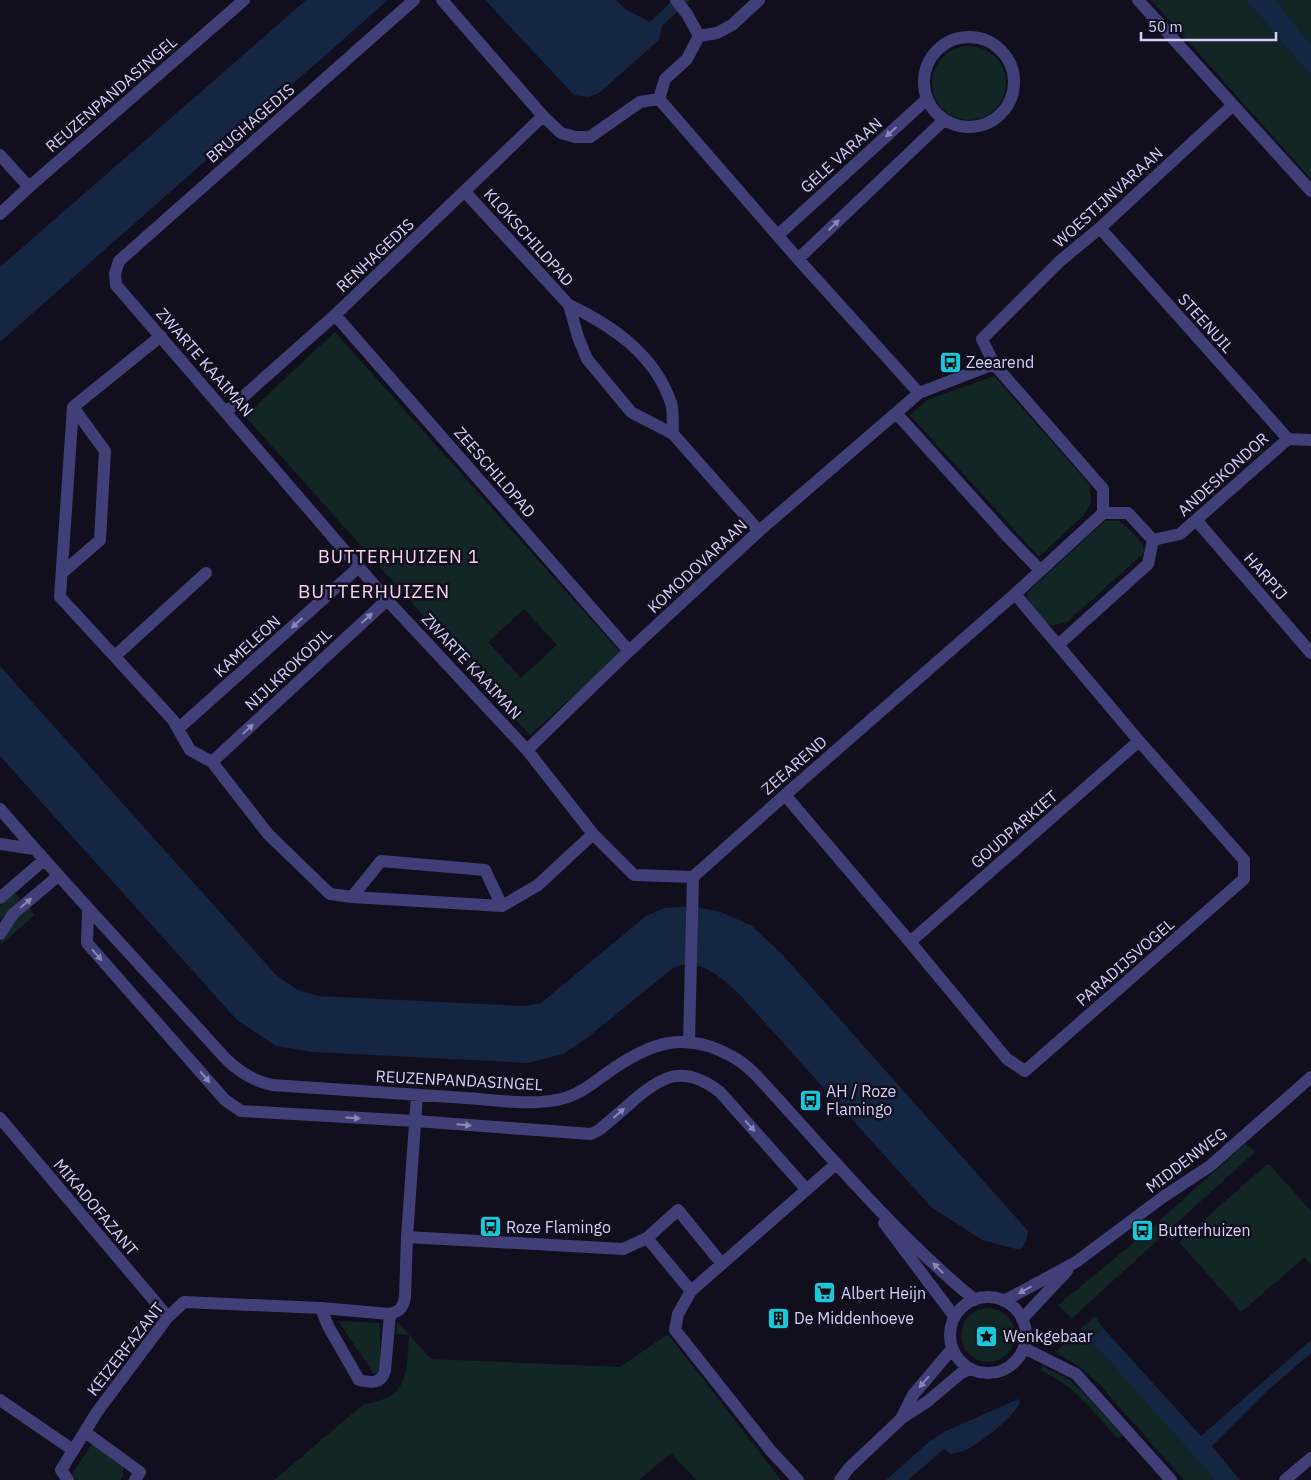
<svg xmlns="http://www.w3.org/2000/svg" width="1311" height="1480" viewBox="0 0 1311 1480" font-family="'IBM Plex Sans',sans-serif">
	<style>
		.green { fill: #122626; fill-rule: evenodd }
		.water { fill: #142641 }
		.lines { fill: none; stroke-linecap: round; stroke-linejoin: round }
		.street { stroke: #413f77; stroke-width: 12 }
		.oneway { fill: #8b88b8 }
		.labels { text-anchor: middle; stroke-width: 5; stroke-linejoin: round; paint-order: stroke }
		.street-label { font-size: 16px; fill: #d5d0f9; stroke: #110e1d }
		.poi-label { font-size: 16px; fill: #d5d0f9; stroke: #110e1d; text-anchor: start }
		.neighbourhood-label { font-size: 18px; letter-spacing: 1px; fill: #fad2eb; stroke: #110e1d }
		.quarter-label { font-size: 19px; letter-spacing: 1px; fill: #fad2eb; stroke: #110e1d }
	</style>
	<rect width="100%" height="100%" fill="#110e1d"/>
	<path class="green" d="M1151,0h95l65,76v103z
		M1275,0h36v44z
		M932 83a37 37 0 1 1 74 0a37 37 0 1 1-74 0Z
		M335,332l286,321 -91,82 -285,-319zM524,609l33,36 -36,33 -33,-36z
		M994,376l96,109 1,17 -6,12 -46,43 -129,-142 17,-15z
		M1105,521h14l9,7 15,17 1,8 -77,69 -16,4 -22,-20 -2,-13z
		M15,893l5,6 -20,21v-15z
		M28,907l7,8 -35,30c4,-15 17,-27 28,-38z
		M1245,1144l11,7 -184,167 -14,-13 92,-76z
		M1266,1165h4l41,46v54l-7,-7 -63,54 -62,-70z
		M961 1335a27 27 0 1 1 54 0a27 27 0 1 1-54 0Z
		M1095,1316l8,12 -12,11 124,141h-31l-85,-96 -19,-17 -25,-15z
		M338,1321l42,2v43l-3,7 -3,1z
		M397,1321l34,38 189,8 48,-33 113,146h-85l-25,-27 -32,27h-365l91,-77c6,1 10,-1 16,-3 29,-8 26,-40 28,-65l-13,-1z
		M1043,1366l27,14 12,11 40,44 -4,4c-27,-30 -41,-51 -78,-69z
		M92,1444l31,22v10l-3,4h-44l-4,-6z"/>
	<path class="water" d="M306,0h82l-388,342v-75z
		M485,0h131l9,9 25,13 23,-22h17l-28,26 -3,14 -61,54 -10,3 -14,-2z
		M1246,0h29l36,44v32z
		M0,666l276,309 22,15 20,6 207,10 16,-3 105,-87 18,-8 27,-2 30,6 31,14 30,28 246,277 -2,11 -6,8 -38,-10 -51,-33 -191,-212c-18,-17 -41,-39 -67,-27l-86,70 -24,16 -36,9 -213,-11 -38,-6 -39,-26 -237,-264z
		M1103,1328l98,108 110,-96v13l-44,38 -55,55 28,34h-25l-125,-141z
		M1018,1399l2,2c-2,13 -41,43 -54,49 -5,2 -10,2 -15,4l-7,-5 -36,31h-22l44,-39 14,-9z"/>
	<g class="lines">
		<path class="street" d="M414,0l-295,261 -4,13 1,11 271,315 140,150 66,84 41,41 59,2
			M442,0l101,116 18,17 14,4h15l50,-35 19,-3 6,-20 22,-20 12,-23 18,-3 15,-8 27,-25
			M676,0l11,14 12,22
			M924 82a45 45 0 1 1 90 0a45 45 0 1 1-90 0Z
			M659,99l139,160 121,134
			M1233,105l78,86
			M0,155l29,32
			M465,192l104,113 9,32 9,22 44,53 42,22 86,97
			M0,214l29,-27 215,-187
			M1100,228l188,211
			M778,235l149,-136
			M798,259l146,-139
			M569,305c44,21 86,50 102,98 3,9 1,21 2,31
			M335,315l294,336
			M161,336l-88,71 -13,190 113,123 17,30 22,12 56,72 62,60 22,3 150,9 36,-21 55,-51
			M226,412l109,-97 208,-199
			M1103,513h25l25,27
			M1197,521l114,132
			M1040,570l-33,-34 -111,-123 23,-20 75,-29 -12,-25 78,-78 40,-33 133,-123 -95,-105
			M62,573l38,-33 5,-89 -32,-44
			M1058,645l90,-81 5,-24 27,-6 108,-95 23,1
			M115,656l91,-83
			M179,728l180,-161
			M527,750l102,-99 130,-120 137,-118
			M212,762l175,-162
			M785,795l125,147 97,117 18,12 219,-192v-19l-105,-119 -124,-147
			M0,809c73,85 150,166 225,249 14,14 28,23 47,27 65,4 130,9 194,13 29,2 67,8 95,1 18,-4 32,-16 46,-26 42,-30 78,-44 126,-16 18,10 31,27 45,42 15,17 30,33 44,49 48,53 98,107 153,152
			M0,844l34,5
			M352,897l29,-36 104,9 17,36
			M0,898l44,-38
			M88,910l-1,33 138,157 16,11 174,10 176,13 8,-4c12,-10 24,-20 35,-30 30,-26 51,-35 86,-8l86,97
			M0,934l13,-20 45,-38
			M910,942l229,-201
			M689,1042l4,-165 92,-82 230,-201 88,-81v-24l-109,-125
			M0,1118l168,199
			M884,1223l70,93
			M407,1237l216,12 24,-11 44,53
			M647,1238l31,-28 44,54
			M950 1335a38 38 0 1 1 76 0a38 38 0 1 1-76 0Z
			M1004,1301l72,-39 87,-65 47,-31 101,-89
			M321,1308l7,18 31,54c12,3 22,4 26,-9l5,-57
			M1022,1319l45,-48
			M1024,1348l52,26 95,106
			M0,1400l73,50
			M902,1417l11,-22 39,-46
			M85,1432l55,40 -5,8
			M68,1480l-7,-10 36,-58 71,-95 16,-15 137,6 69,6c10,-3 13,-6 15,-17l2,-60 10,-142
			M798,1480l-27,-29 -96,-121 3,-16 13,-23 145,-127
			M840,1480l9,-12 53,-50 26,-17 32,-27 9,-5
			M1285,1480l26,-22"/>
	</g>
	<defs><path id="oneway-solid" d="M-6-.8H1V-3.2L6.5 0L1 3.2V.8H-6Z" transform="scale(1.25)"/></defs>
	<g class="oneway">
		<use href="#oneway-solid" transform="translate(891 132) rotate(138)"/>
		<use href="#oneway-solid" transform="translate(834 225) rotate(-44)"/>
		<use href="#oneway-solid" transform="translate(367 618) rotate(-43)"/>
		<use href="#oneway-solid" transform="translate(297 623) rotate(138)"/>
		<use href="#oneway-solid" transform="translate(248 729) rotate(-43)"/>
		<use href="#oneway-solid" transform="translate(26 903) rotate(-40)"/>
		<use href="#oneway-solid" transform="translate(97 955) rotate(49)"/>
		<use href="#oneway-solid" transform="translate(205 1077) rotate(49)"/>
		<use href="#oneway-solid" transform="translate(619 1113) rotate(-41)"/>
		<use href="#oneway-solid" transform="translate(353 1118) rotate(3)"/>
		<use href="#oneway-solid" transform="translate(464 1125) rotate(5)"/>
		<use href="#oneway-solid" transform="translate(750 1126) rotate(48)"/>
		<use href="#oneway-solid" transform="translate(938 1268) rotate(-135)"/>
		<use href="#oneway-solid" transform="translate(1025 1290) rotate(151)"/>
		<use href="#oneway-solid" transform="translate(924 1382) rotate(131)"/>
	</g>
	<defs>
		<symbol id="bus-square" viewBox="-11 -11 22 22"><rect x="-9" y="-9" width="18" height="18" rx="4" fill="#1ac7db" stroke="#110e1d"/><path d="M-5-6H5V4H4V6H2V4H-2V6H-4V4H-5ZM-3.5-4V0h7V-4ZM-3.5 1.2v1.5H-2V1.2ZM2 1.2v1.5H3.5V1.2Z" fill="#111"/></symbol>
		<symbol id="supermarket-square" viewBox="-11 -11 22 22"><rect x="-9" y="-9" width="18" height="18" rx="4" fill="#1ac7db" stroke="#110e1d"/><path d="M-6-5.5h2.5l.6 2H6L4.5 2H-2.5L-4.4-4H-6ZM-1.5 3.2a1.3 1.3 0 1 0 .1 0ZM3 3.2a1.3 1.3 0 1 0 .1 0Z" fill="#111"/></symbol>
		<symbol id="building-square" viewBox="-11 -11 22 22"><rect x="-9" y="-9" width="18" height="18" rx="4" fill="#1ac7db" stroke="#110e1d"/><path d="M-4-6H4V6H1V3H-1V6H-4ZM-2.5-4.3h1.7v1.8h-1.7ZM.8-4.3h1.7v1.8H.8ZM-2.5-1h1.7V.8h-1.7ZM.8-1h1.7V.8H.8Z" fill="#111"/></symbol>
		<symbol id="sight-square" viewBox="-11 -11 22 22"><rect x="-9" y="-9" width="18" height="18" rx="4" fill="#1ac7db" stroke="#110e1d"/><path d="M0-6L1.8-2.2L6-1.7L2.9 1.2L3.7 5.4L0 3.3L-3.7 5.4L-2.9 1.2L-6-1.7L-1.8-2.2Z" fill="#111"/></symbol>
	</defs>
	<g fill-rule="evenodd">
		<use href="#bus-square" x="938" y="350" width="25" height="25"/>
		<use href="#bus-square" x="798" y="1088" width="25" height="25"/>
		<use href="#bus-square" x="478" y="1214" width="25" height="25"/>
		<use href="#bus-square" x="1130" y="1218" width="25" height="25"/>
		<use href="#supermarket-square" x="812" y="1280" width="25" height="25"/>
		<use href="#building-square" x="766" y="1306" width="25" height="25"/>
		<use href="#sight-square" x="974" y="1324" width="25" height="25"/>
	</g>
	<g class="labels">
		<g class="street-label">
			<text transform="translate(111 94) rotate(-41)" y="6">REUZENPANDASINGEL</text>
			<text transform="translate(250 123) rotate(-41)" y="6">BRUGHAGEDIS</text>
			<text transform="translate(841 155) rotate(-42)" y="6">GELE VARAAN</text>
			<text transform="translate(1108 197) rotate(-42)" y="6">WOESTIJNVARAAN</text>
			<text transform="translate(529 237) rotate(48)" y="6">KLOKSCHILDPAD</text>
			<text transform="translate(375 255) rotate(-43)" y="6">RENHAGEDIS</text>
			<text transform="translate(1206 323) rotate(48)" y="6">STEENUIL</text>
			<text transform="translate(205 362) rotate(49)" y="6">ZWARTE KAAIMAN</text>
			<text transform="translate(495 472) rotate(49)" y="6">ZEESCHILDPAD</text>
			<text transform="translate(1223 474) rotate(-42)" y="6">ANDESKONDOR</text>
			<text transform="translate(697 566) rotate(-43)" y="6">KOMODOVARAAN</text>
			<text transform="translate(1266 576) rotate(49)" y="6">HARPIJ</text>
			<text transform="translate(247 646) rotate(-42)" y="6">KAMELEON</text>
			<text transform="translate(472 666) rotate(47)" y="6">ZWARTE KAAIMAN</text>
			<text transform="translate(288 669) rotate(-43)" y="6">NIJLKROKODIL</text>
			<text transform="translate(794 765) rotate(-41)" y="6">ZEEAREND</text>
			<text transform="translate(1014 829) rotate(-41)" y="6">GOUDPARKIET</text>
			<text transform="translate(1125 962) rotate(-41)" y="6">PARADIJSVOGEL</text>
			<text transform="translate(459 1080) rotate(3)" y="6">REUZENPANDASINGEL</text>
			<text transform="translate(1186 1160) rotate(-37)" y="6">MIDDENWEG</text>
			<text transform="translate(96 1207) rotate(50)" y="6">MIKADOFAZANT</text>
			<text transform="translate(125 1349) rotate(-52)" y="6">KEIZERFAZANT</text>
		</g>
		<g class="poi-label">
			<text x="966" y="368">Zeearend</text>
			<text x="826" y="1097">AH / Roze<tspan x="826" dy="18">Flamingo</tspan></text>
			<text x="506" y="1233">Roze Flamingo</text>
			<text x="1158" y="1236">Butterhuizen</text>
			<text x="841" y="1299">Albert Heijn</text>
			<text x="794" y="1324">De Middenhoeve</text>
			<text x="1003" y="1342">Wenkgebaar</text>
		</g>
		<g class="neighbourhood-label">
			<text x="399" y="563">BUTTERHUIZEN 1</text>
		</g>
		<g class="quarter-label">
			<text x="374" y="598">BUTTERHUIZEN</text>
		</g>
	</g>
	<path d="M1141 32v8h135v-8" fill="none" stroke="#d5d0f9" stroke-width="2.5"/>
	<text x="1148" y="32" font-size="15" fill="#d5d0f9" stroke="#110e1d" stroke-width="4" paint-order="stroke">50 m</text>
</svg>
